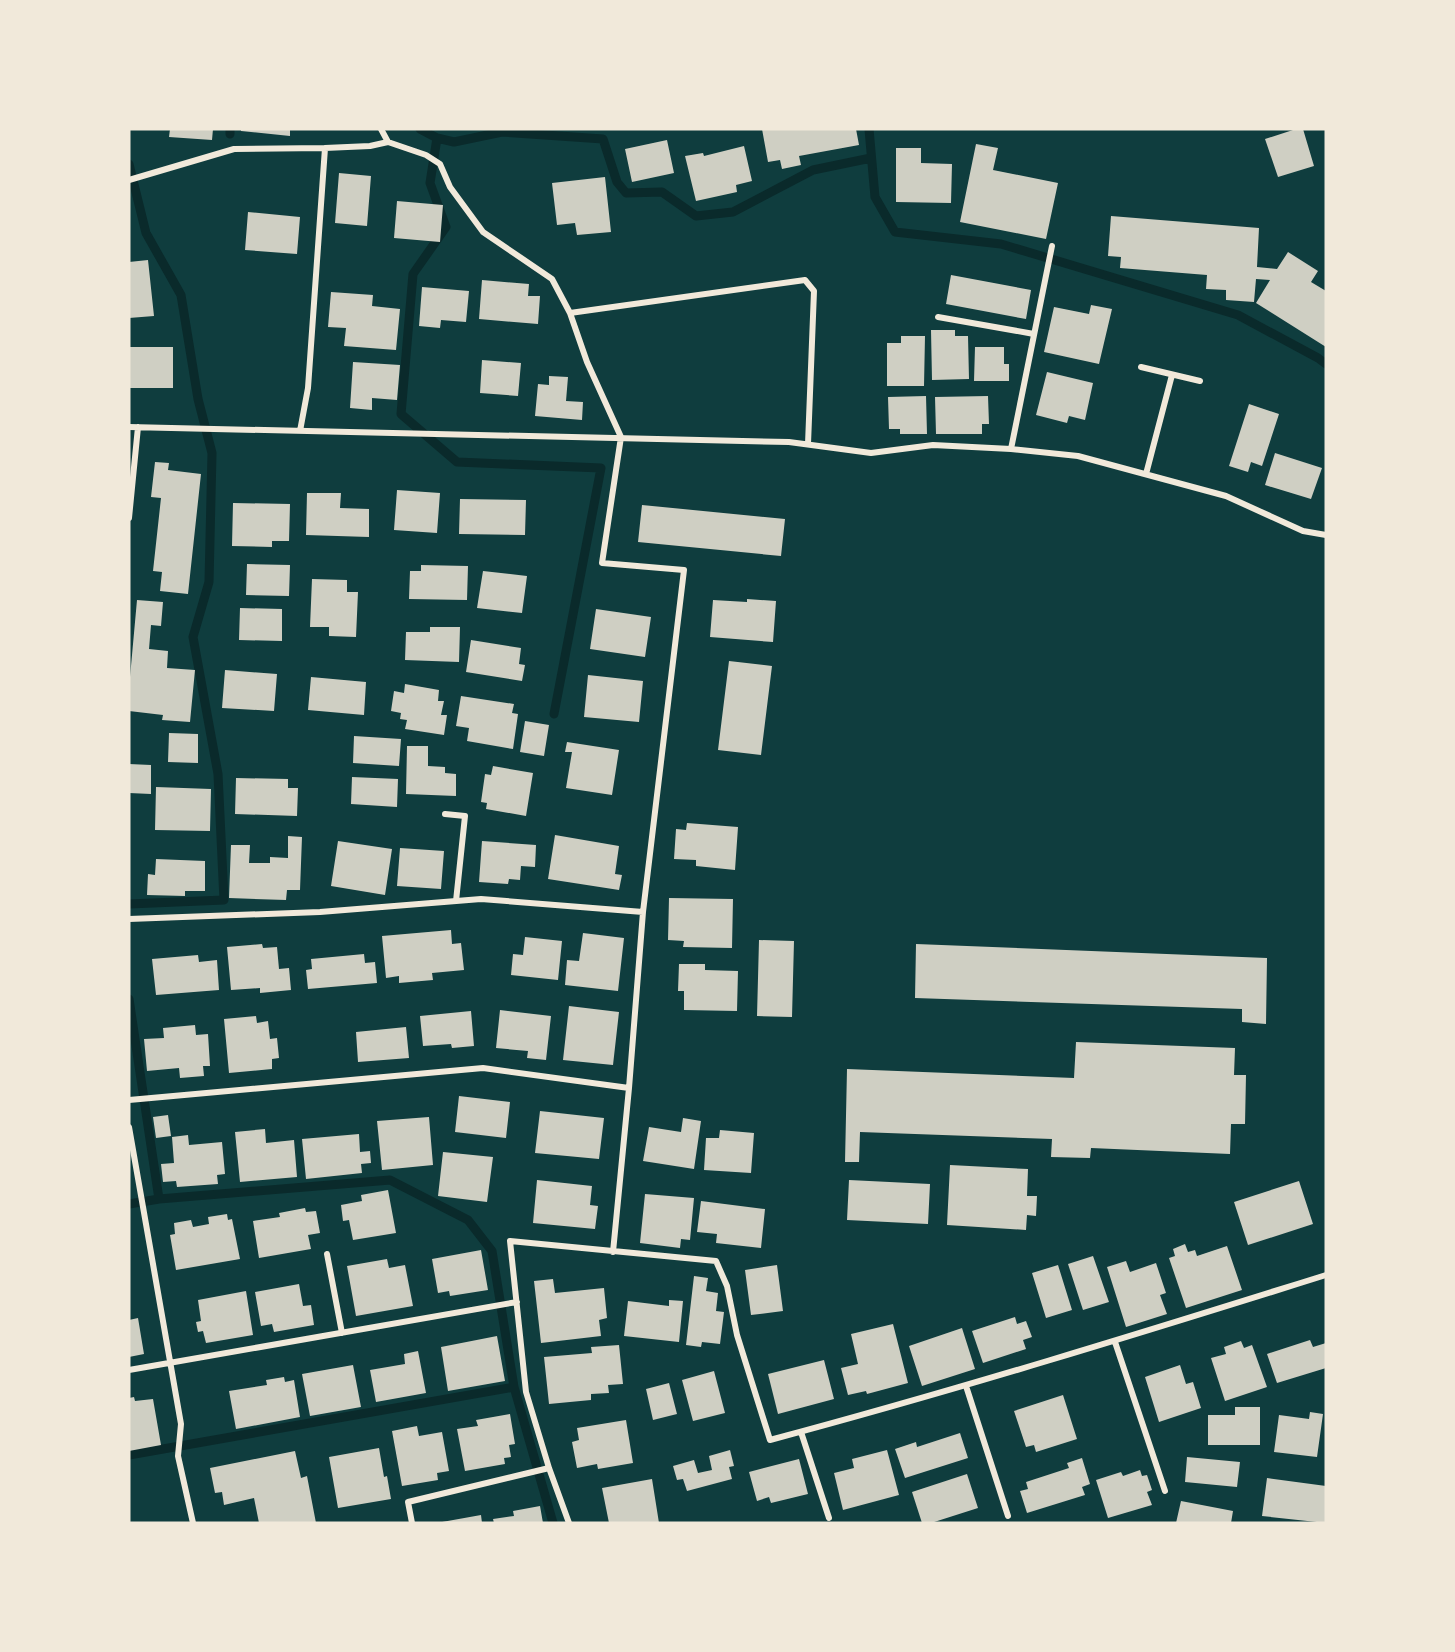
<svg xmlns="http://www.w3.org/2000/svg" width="1455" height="1652" viewBox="0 0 1455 1652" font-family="'Sofia Sans Condensed',sans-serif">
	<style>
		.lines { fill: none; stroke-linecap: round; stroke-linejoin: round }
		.stream { stroke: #0a2a2b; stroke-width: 9 }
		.building { fill: #cfcfc3 }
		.minor { stroke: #f1e9da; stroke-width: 6 }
	</style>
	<rect width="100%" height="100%" fill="#0f3d3e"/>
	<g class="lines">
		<path class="stream" d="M420,129l17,9 -7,45 16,44 -33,47 -12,140 56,48 144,6 -47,246
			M869,129l6,68 20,35 106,12 237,71 80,43 8,6
			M230,134v-5
			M437,138l17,4 48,-10 101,7 14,43 9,11 36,-1 34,24 37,-4 80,-42 58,-12
			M129,164l17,69 35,62 17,104 14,54 -3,129 -16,55 25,137 6,126 -95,4
			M129,999l30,200
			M129,1204l30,-5 231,-19 78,40 24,31 22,136 39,136
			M129,1455l385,-68"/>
	</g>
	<path class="building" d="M170,129h43l-1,11 -43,-3z
		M241,129h49v7l-49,-5z
		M762,129h94l3,16 -60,11 2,9 -19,4 -2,-9 -12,2z
		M1296,129h7l11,37 -36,11 -13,-38z
		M667,140l7,33 -42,9 -7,-33z
		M976,144l22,4 -5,22 65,13 -12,56 -86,-17z
		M744,146l8,35 -16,4 1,7 -41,9 -11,-45 18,-3 1,3z
		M896,148h25v15l31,1 -1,39 -55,-1z
		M339,173l32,3 -4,50 -32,-3z
		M605,177l6,55 -34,3 -2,-12 -18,2 -5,-42z
		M397,201l46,4 -3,37 -46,-4z
		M248,212l52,5 -3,37 -52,-4z
		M1111,216l148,12 -2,39 20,2 11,-17 30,19 -7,11 15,9v56l-70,-44 14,-23 -14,-1 -2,23 -28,-2v-10l-20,-1 1,-14 -87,-7 1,-11 -13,-1z
		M148,260l6,56 -25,2v-56z
		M951,275l80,15 -5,29 -80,-15z
		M482,280l47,4 -1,12h12l-2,28 -59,-5z
		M422,287l47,4 -3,31 -25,-2 -1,8 -21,-2z
		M331,292l42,3 -1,11 28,3 -4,41 -52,-4 2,-18 -18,-1z
		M1091,305l21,4 -13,55 -55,-12 10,-45 35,7z
		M931,330h24v6h13l1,43 -37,1z
		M901,336h24l-1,50h-37v-43h14z
		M129,347h44v41h-44z
		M975,347h29v17h5v17h-35z
		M482,360l39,3 -3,33 -38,-3z
		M353,362l47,3 -3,35 -25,-2v12l-22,-2z
		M1047,372l46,11 -8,37 -16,-4 -2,7 -31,-8z
		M549,376l19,1 -2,24 17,1 -1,18 -47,-4 3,-32 11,1z
		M926,396l1,38h-27v-5h-11l-1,-32z
		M988,396l1,28h-7v10h-46l-1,-37z
		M1249,404l30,10 -17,52 -11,-4 -3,10 -19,-6z
		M1275,453l47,15 -11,31 -46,-14z
		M155,462l14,1 -1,7 33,4 -13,120 -28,-3 2,-19 -9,-1 8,-73 -10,-1z
		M397,490l43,3 -3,40 -43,-3z
		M307,493h34l-1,15 29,1v28l-63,-2z
		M460,499l66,1 -1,35 -66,-1z
		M233,503l57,1 -1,37h-17v6l-40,-1z
		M642,505l143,14 -4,37 -143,-14z
		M247,564l43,1 -1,31 -43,-1z
		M421,565l47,1 -1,34 -58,-1 1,-28h11z
		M483,571l44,5 -5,37 -45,-5z
		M312,579l35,1v12h11l-2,45 -27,-1v-9h-19z
		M747,599l29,2 -3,41 -63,-5 3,-37 34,2z
		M137,600l26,2 -2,24 -10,-1 -2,24 19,2 -1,17 28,2 -5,52 -28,-2 1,-5 -34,-4v-23z
		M240,608l42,1v32l-43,-1z
		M596,609l55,8 -6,40 -55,-8z
		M430,627h30l-1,35 -54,-2 1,-28h24z
		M471,640l50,8 -2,16 6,1 -3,16 -56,-9z
		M729,661l43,5 -11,89 -43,-5z
		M225,670l52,4 -3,37 -52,-3z
		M588,675l55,6 -4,41 -55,-5z
		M311,677l55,5 -2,33 -56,-5z
		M405,684l34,6 -1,11h6l-3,14h6l-3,20 -39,-6 2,-9 -7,-1 1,-6 -10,-2 3,-20 10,2z
		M461,696l53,8 -2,9 6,1 -5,35 -46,-8 2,-13 -13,-2z
		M525,721l24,4 -5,31 -24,-4z
		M169,733l29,1v29l-30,-1z
		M354,736l47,3 -2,27 -46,-3z
		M567,742l52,8 -7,45 -46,-7 6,-36h-7z
		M407,746h21v20l17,1v6l11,1v22l-50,-2z
		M129,764l22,1v29l-22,-1z
		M493,766l40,7 -7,43 -40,-7 1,-6 -6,-1 4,-28 6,1z
		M352,777l46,2 -1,28 -46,-3z
		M236,778l52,1v9h10l-1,28 -62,-2z
		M156,787l55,2 -1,42 -55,-1z
		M687,823l51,4 -3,43 -39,-4v-6l-22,-1 2,-30 10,1z
		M555,835l64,11 -4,28 7,1 -3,15 -71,-11z
		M288,836l14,1 -2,53h-13l-1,10 -57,-2 2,-53h19l-1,18h21v-6l18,1z
		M338,841l54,8 -7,46 -54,-9z
		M482,841l54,4 -1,22 -14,-1 -1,14 -11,-1 -1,5 -29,-2z
		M400,848l44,3 -3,38 -44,-3z
		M156,859l49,2v30h-20v5l-38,-1 1,-21 7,1z
		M669,898l64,1 -1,49 -49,-1 1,-6 -16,-1z
		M451,930l1,14 9,-1 3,27 -32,3 1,7 -34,3v-7l-13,2 -4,-42z
		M583,933l41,5 -6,53 -53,-6 2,-25 12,1z
		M525,937l37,4 -4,39 -47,-5 2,-21 10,1z
		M759,940l35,1 -2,76 -35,-1z
		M262,944l1,4 14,-1 2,22 10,-1 2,22 -31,3v-5l-29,2 -4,-43z
		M916,944l351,14 -1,66 -24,-2v-13l-327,-11z
		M364,954l1,9 10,-1 2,21 -69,6 -2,-19 6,-1 -1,-10z
		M198,955l1,7 18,-2 2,30 -63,5 -4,-36z
		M679,964h26v6l33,1 -1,40 -53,-1v-19h-6z
		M569,1006l50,6 -6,53 -50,-5z
		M500,1010l51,6 -5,44 -19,-2 1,-7 -32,-3z
		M471,1011l3,35 -22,2 -1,-4 -28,2 -3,-30z
		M256,1016l1,7 11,-2 2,18 7,-1 2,20 -7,1v10l-43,4 -5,-54z
		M195,1025l1,10 12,-1 2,32h-7l1,10 -24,2 -1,-10 -32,3 -3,-32 20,-1 -1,-10z
		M406,1027l3,31 -51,4 -2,-30z
		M1076,1042l159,6 -1,27h12l-1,49h-14l-1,30 -139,-6 -1,10 -39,-1 1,-18 -192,-7 -1,30h-14l2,-93 227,9z
		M459,1096l51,6 -4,36 -51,-6z
		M540,1111l64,7 -5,41 -64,-6z
		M168,1115l3,21 -15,2 -3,-21z
		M429,1117l4,48 -51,5 -5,-49z
		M683,1118l18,3 -7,48 -51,-8 6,-34 32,5z
		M265,1129l1,14 28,-3 3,37 -57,5 -5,-50z
		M720,1130l34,3 -3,40 -47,-3 2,-32h13z
		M359,1134l1,18 10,-1 1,12 -10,1 1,9 -56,6 -4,-40z
		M188,1135l1,10 33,-3 3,32 -8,1 1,9 -41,3 -1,-6 -13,1 -2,-18 13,-1 -2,-26z
		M443,1152l50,5 -6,45 -49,-6z
		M950,1165l78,4 -1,27h10l-1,20 -9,-1 -1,15 -79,-5z
		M537,1180l55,6 -2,19 8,1 -3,23 -62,-6z
		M849,1180l81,4 -2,40 -81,-4z
		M1299,1181l14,43 -65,21 -14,-43z
		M388,1190l8,43 -43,7 -4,-20 -6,1 -2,-16 21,-4 -1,-6z
		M645,1194l49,4 -4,42 -9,-1 -1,9 -40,-5z
		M701,1201l64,8 -4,39 -45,-5 1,-9 -20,-2z
		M305,1208l1,4 10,-1 4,22 -12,2 3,14 -52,9 -6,-37 27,-4 -1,-4z
		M227,1214l1,6 4,-1 8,40 -64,11 -6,-35 5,-1 -1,-11 17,-3 2,7 16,-3 -1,-7z
		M1185,1244l3,8 7,-2 2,6 30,-10 15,44 -56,18 -17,-50 6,-2 -2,-7z
		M481,1250l7,40 -38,6 -1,-5 -11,2 -6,-34z
		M1093,1256l16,46 -26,8 -15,-46z
		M387,1259l2,9 16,-3 8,41 -57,10 -9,-50z
		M1126,1261l4,11 26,-9 10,30 -6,2 7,19 -41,13 -19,-60z
		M777,1265l6,46 -32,4 -6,-45z
		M1058,1265l14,45 -26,8 -14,-45z
		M694,1276l14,2 -2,13 12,2 -2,18 8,1 -4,32 -18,-2 -1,5 -15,-2z
		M553,1279l2,14 49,-5 3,30 -8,2 2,16 -60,7 -7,-62z
		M299,1284l4,22 8,-1 3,20 -40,7 -2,-8 -11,2 -6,-34z
		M246,1291l7,44 -47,8 -3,-12 -5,1 -2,-10 5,-1 -3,-21z
		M669,1300l14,1 -4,41 -55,-6 4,-35 41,5z
		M1015,1317l2,7 9,-3 6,16 -9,3 3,9 -43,14 -11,-32z
		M138,1318l6,36 -15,3v-37z
		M893,1324l15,59 -41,11 -1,-3 -18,4 -7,-27 17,-4 -7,-30z
		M962,1328l13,41 -53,17 -13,-40z
		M497,1336l8,45 -57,10 -7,-44z
		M1310,1340l3,7 13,-4v25l-49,15 -10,-29z
		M1241,1341l3,7 8,-3 15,42 -42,14 -14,-43 15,-4 -2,-7z
		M619,1345l4,39 -15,1 1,8 -18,1v6l-42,4 -5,-47 48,-4 -1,-6z
		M418,1351l8,42 -50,9 -6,-32 35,-6 -1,-10z
		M824,1360l10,39 -56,15 -10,-40z
		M353,1365l8,42 -51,9 -8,-42z
		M1180,1365l6,19 7,-2 8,26 -42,14 -14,-45z
		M714,1371l11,42 -32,8 -11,-41z
		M284,1377l1,5 9,-2 6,37 -64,12 -7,-38 38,-6 -1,-5z
		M669,1383l8,31 -24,6 -7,-31z
		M1063,1395l14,44 -41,13 -2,-7 -8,2 -12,-36z
		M134,1397l1,4 18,-2 8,46 -32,6v-53z
		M1235,1407h25v38h-52v-30h27z
		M1310,1412l13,2 -6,43 -43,-5 5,-37 30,4z
		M510,1414l5,30 -6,1 2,12 -7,1 1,6 -40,7 -8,-42 21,-3 -2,-6z
		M626,1420l7,43 -35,6 -1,-5 -20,4 -5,-26 7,-2 -2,-12z
		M417,1426l2,10 23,-4 7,39 -12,2 1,7 -36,6 -10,-55z
		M960,1433l8,25 -63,20 -10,-29 21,-7 1,5z
		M379,1448l5,29 3,-1 4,23 -53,9 -9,-51z
		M730,1450l4,16 -5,1 3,12 -45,12 -4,-12 -6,1 -4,-14 21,-6 4,13 14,-3 -3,-14z
		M887,1450l12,45 -56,15 -9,-37 20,-5 -2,-9z
		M295,1451l6,27 6,-2 9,47h-57l-5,-25 -30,7 -2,-13 -7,1 -5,-25z
		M1187,1457l53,5 -3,25 -52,-5z
		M1082,1458l8,26 -8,3 3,8 -58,18 -7,-22 8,-2 -2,-7 43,-14 -2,-5z
		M799,1459l9,35 -37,9 -2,-6 -12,4 -8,-29z
		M1140,1470l2,6 5,-1 5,15 -5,2 5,13 -44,13 -12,-38 25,-8 2,4z
		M967,1474l11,34 -47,15h-9l-10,-31z
		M1267,1478l59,8v37l-64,-7z
		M652,1479l7,44h-50l-7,-35z
		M1181,1501l52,10 -2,12h-55z
		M540,1506l3,17h-49l-1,-4 21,-3 -1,-5z
		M481,1515l1,8h-40v-1z"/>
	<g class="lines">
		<path class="minor" d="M381,129l7,13
			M129,180l105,-31 91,-1 45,-2 18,-4 38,13 14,9 10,23 33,45 69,47 18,34 17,49 34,75 -19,126 82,7 -41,342 -14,176 -16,164
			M570,313l235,-33 9,11 -6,153
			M938,317l96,17
			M1141,367l59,14
			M129,427l660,15 82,11 62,-8 78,4 67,7 148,40 77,35 23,4
			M300,431l8,-43 17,-240
			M1011,449l41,-203
			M1146,474l26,-99
			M129,518l9,-91
			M445,814l20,2 -9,85
			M129,919l191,-7 161,-13 162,13
			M129,1100l354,-32 146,20
			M129,1127l52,297 -3,32 15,67
			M327,1254l15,79
			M1115,1342l50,149
			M129,1370l388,-68
			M966,1386l42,130
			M801,1432l28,86
			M412,1523l-4,-21 141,-34
			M569,1523l-20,-55 -23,-76 -16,-151 206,20 11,25 10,49 33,105c187,-50 371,-107 556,-165"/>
	</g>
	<rect width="1455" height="1652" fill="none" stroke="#f1e9da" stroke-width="261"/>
</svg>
